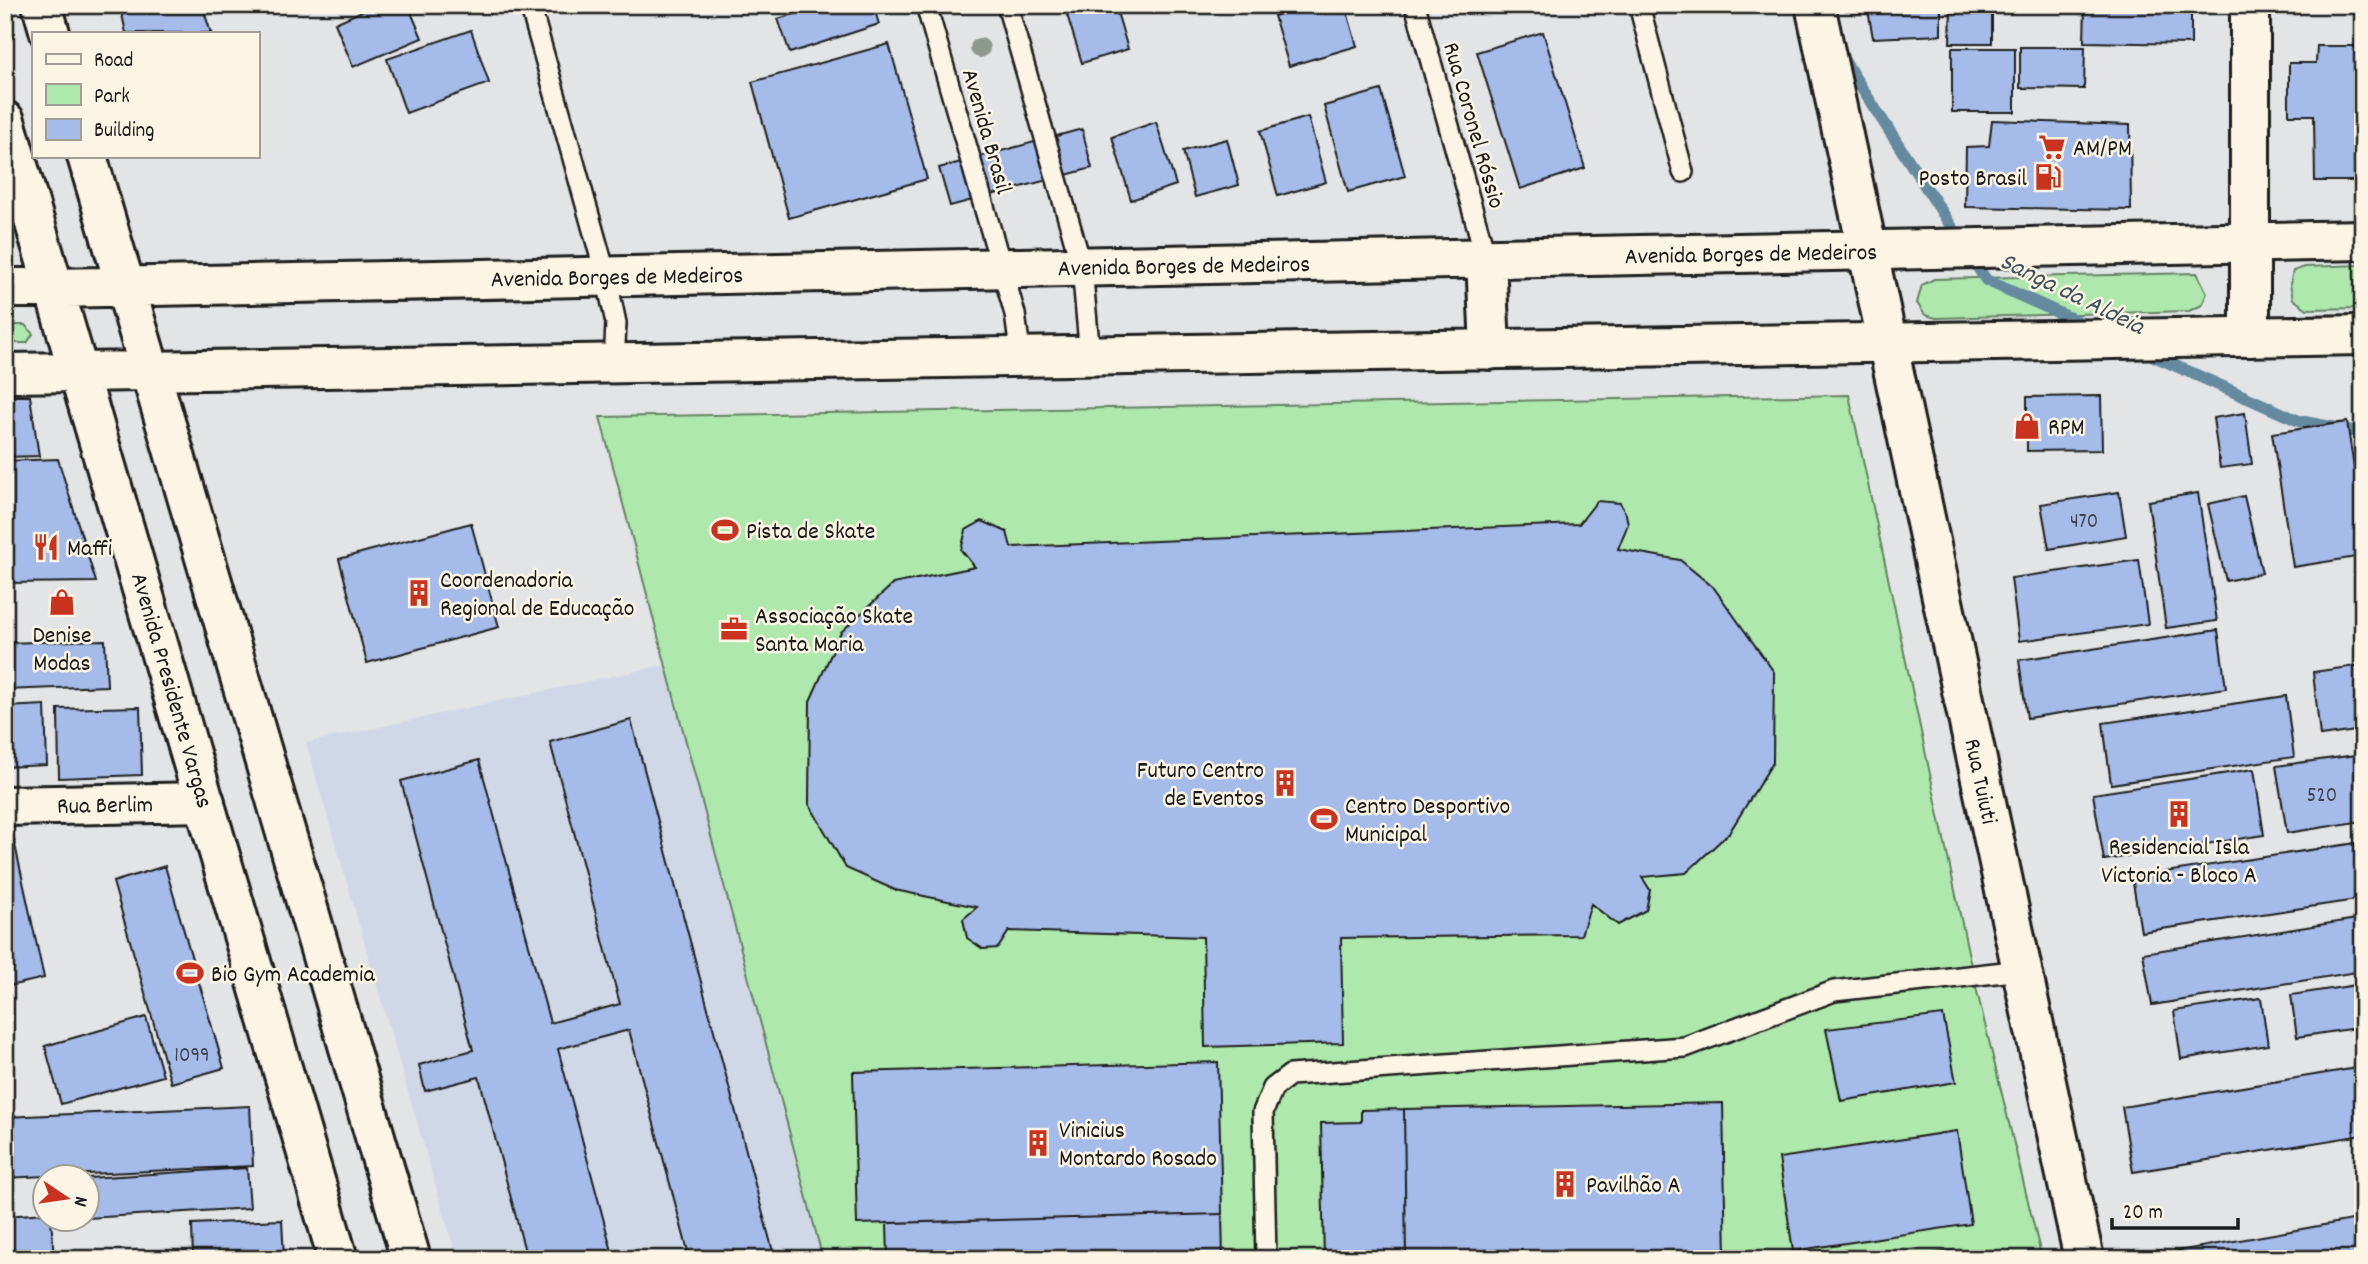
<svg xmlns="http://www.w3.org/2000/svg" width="2368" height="1264" viewBox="0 0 2368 1264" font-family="Dekko,sans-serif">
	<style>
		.built { fill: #d0d8e7 }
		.green { fill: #aee8ac; stroke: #658264; stroke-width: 2 }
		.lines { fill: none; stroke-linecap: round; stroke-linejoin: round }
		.stream { stroke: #658a9f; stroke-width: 12 }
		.building { fill: #a5bbe9; stroke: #1c1c1c; stroke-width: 2 }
		.lane-casing { stroke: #1c1c1c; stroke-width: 24 }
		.street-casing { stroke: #1c1c1c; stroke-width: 44 }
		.secondary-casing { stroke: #1c1c1c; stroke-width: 44 }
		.lane { stroke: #fcf5e5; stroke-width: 19 }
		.street { stroke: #fcf5e5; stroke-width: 38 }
		.secondary { stroke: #fcf5e5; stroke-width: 38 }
		.tree { fill: #8d988f }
		.labels { text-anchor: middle; stroke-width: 5; stroke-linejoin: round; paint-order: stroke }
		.number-label { font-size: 21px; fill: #3e444f }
		.street-label { font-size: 24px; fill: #1c1c1c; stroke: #fcf5e5 }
		.poi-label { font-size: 24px; fill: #1c1c1c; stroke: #fcf5e5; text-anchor: start }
		.water-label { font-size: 26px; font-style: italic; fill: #41535e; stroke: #fcf5e5 }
	</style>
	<rect width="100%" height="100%" fill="#e2e4e6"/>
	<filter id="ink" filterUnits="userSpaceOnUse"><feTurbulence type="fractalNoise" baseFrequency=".0143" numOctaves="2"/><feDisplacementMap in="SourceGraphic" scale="14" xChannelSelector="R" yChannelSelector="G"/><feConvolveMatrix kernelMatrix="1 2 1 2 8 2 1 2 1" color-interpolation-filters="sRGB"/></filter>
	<g filter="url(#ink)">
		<path class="built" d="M668,664l155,595h-366l-151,-516z"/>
		<path class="green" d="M2363,265v43l-56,1 -14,-10 -3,-15 3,-13 12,-4z
			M2197,273l10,20 -5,12 -13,6 -253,7 -11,-3 -8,-12 5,-18 12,-6z
			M5,325h20l8,9 -6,9h-22z
			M1849,395l124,580 69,284h-1219l-223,-842z"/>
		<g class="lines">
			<path class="stream" d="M1839,53l147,227 104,47
				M2145,352l154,69 64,12"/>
		</g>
		<path class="building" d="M120,5h82l9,28h-85z
			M376,5h32l14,33 -69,29 -18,-44z
			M809,5h64l6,19 -89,29 -12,-34 32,-10z
			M1064,5h51l13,44 -46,14z
			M1310,5h35l12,41 -68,20 -15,-50z
			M1466,5h29l-27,9z
			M1867,5h74v30l-68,3z
			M1951,5h41v38h-42z
			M2085,5h106v39l-107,-2z
			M471,30l18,53 -83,30 -19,-54z
			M1543,32l42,136 -65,21 -43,-137z
			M889,44l38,135 -138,39 -37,-136z
			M2317,46h46v135h-48l-1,-66h-25v-52h27z
			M2020,47h65l-1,42 -64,-1z
			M1952,48h63v64h-63z
			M1381,90l24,86 -57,16 -24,-86z
			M1308,117l18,65 -48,14 -18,-65z
			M1992,120l138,5 1,85 -166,-3 1,-60 23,-1z
			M1156,122l20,63 -45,15 -19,-63z
			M1082,129l10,39 -142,38 -11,-38z
			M1227,139l12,46 -44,12 -12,-46z
			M5,396h25l9,60 -34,1z
			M2101,396l1,54 -75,1v-54z
			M2245,413l7,51 -32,4 -7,-50z
			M2347,422l16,104v30l-70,11 -21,-134z
			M58,459l38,123 -91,1v-122z
			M2119,492l7,44 -77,13 -8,-45z
			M2198,493l19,128 -51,7 -18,-127z
			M2244,496l18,77 -36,8 -18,-77z
			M1597,501l23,2 6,11 2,10 -10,25 62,11 34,28 60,84 -1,90 -44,71 -43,40 -44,4 8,13 -4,20 -28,15 -27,-21 -10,31 -240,3 2,105 -138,4 -2,-110 -194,-6 -11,17 -15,1 -16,-11 -4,-19 14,-12 -82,-17 -49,-22 -37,-64 1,-103 31,-69 52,-48 82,-17 -14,-17 5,-20 16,-9 25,11 4,15 568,-23z
			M471,523l28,104 -132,36 -28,-104z
			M2139,560l9,64 -129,17 -8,-63z
			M2218,630l8,58 -199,30 -8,-58z
			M105,640l2,46 -102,4v-47z
			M2363,665v65l-43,6 -7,-64z
			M2286,696l8,61 -183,27 -8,-61z
			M45,705l2,60 -42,2v-60z
			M140,707l2,68 -83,3 -1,-69z
			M631,720l144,539h-85l-61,-229 -71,19 56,210h-87l-48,-182 -54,14 -6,-26 54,-15 -72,-269 78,-21 71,263 70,-19 -70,-262z
			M2363,754v67l-76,12 -11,-67z
			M2254,769l10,66 -160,25 -11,-66z
			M12,831l32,147 -39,9v-154z
			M2363,842v57l-222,33 -9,-55z
			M165,866l59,202 -53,15 -58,-201z
			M2363,918v53l-211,34 -9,-52z
			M2363,984v43l-66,10 -6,-42z
			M2261,998l7,47 -87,14 -7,-48z
			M1943,1015l13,67 -115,19 -15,-72z
			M146,1017l17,59 -102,28 -16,-58z
			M1218,1062l4,152 -365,10 -4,-152z
			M2363,1067v68l-230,37 -11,-65z
			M1723,1103l3,156h-320l-2,-150z
			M250,1106l3,60 -248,12v-61z
			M1404,1109l2,150h-82l-3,-136 40,-1v-12z
			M1957,1131l14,93 -178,27 -14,-93z
			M247,1168l3,40 -162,10v-40z
			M46,1213v5h5l3,41h-49v-43z
			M1222,1214l1,45h-335l-1,-36z
			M2363,1218v41h-183l-2,-8z
			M282,1220l2,38 -91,1 -1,-35z
			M1952,1251l1,8h-54v-1z"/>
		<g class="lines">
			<defs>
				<path id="lane" d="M530,5l76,271 10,47 -2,42
					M926,5l89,309 6,44
					M1007,5l75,262 8,89
					M1415,5l71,253
					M1639,5l44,167
					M1266,1259l-3,-147 10,-24 17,-13 395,-28 149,-56 188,-21"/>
				<path id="street" d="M1815,5l269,1254
					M5,288h50
					M2250,337v-332
					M5,373l75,-1
					M5,806l200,-4"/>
				<path id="secondary" d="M42,5l8,28
					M5,121l333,1138
					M87,156l324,1103
					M1486,258l4,92
					M55,288l2308,-48
					M80,372l2283,-37"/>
			</defs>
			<use href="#lane" class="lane-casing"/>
			<use href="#street" class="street-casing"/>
			<use href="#secondary" class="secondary-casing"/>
			<use href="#lane" class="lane"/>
			<use href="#street" class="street"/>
			<use href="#secondary" class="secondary"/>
		</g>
		<circle class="tree" cx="980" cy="48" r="10"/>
	</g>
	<defs>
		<symbol id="supermarket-bare" viewBox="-9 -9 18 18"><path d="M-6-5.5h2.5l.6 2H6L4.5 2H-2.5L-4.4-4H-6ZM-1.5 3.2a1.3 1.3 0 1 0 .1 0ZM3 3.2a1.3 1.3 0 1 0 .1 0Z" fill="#c8321e" stroke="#fcf5e5" stroke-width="2.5" paint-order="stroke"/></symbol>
		<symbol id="fuel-bare" viewBox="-9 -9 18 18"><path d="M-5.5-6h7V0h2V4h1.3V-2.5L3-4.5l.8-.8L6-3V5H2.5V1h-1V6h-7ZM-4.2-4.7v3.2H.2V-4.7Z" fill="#c8321e" stroke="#fcf5e5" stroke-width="2.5" paint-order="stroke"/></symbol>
		<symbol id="shop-bare" viewBox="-9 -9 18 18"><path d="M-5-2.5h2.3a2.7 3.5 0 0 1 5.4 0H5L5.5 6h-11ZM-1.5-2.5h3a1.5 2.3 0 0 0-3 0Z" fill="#c8321e" stroke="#fcf5e5" stroke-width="2.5" paint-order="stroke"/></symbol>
		<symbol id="stadium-bare" viewBox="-9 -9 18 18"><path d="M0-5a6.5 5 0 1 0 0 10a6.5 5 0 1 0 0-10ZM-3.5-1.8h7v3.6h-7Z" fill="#c8321e" stroke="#fcf5e5" stroke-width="2.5" paint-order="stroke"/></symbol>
		<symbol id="restaurant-bare" viewBox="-9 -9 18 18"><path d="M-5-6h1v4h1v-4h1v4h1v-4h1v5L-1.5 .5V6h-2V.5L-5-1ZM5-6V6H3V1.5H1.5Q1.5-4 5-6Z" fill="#c8321e" stroke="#fcf5e5" stroke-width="2.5" paint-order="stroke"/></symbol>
		<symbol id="building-bare" viewBox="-9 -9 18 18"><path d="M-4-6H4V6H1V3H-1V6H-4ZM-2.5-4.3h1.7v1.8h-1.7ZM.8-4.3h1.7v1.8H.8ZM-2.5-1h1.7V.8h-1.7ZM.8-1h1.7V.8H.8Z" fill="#c8321e" stroke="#fcf5e5" stroke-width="2.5" paint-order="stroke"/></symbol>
		<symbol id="office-bare" viewBox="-9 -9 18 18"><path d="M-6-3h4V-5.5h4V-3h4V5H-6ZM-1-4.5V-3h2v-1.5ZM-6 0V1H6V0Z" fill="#c8321e" stroke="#fcf5e5" stroke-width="2.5" paint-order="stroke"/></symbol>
	</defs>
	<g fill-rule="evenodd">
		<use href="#supermarket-bare" x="2033" y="128" width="38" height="38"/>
		<use href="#fuel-bare" x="2029" y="158" width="38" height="38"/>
		<use href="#shop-bare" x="2008" y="407" width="38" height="38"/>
		<use href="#stadium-bare" x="706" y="511" width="38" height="38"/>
		<use href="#restaurant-bare" x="27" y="528" width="38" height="38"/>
		<use href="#building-bare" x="400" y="574" width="38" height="38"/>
		<use href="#shop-bare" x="43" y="583" width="38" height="38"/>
		<use href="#office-bare" x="715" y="610" width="38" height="38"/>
		<use href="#building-bare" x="1266" y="764" width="38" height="38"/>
		<use href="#building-bare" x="2160" y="795" width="38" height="38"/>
		<use href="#stadium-bare" x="1305" y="800" width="38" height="38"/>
		<use href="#stadium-bare" x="171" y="954" width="38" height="38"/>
		<use href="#building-bare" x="1019" y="1124" width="38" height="38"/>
		<use href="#building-bare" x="1546" y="1165" width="38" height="38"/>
	</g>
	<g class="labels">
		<g class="number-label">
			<text x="2084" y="527">470</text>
			<text x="2322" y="801">520</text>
			<text x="192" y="1061">1099</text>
		</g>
		<g class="street-label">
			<text transform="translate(1475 125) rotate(74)" y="8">Rua Coronel Róssio</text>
			<text transform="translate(988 131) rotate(74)" y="8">Avenida Brasil</text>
			<text transform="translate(1751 253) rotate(-1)" y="8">Avenida Borges de Medeiros</text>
			<text transform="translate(1184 265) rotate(-1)" y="8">Avenida Borges de Medeiros</text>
			<text transform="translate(617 276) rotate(-1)" y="8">Avenida Borges de Medeiros</text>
			<text transform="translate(173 690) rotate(74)" y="8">Avenida Presidente Vargas</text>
			<text transform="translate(1982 781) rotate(78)" y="8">Rua Tuiuti</text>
			<text transform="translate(105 804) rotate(-1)" y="8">Rua Berlim</text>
		</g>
		<g class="poi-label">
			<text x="2073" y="155">AM/PM</text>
			<text x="2027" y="185" text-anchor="end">Posto Brasil</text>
			<text x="2048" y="434">RPM</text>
			<text x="746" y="538">Pista de Skate</text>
			<text x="67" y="555">Maffi</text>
			<text x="440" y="587">Coordenadoria<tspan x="440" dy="28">Regional de Educação</tspan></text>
			<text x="755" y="623">Associação Skate<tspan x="755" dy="28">Santa Maria</tspan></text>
			<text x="62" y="642" text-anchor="middle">Denise<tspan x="62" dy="28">Modas</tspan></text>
			<text x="1264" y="777" text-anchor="end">Futuro Centro<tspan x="1264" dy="28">de Eventos</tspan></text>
			<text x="1345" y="813">Centro Desportivo<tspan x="1345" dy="28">Municipal</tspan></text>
			<text x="2179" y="854" text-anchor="middle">Residencial Isla<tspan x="2179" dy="28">Victoria - Bloco A</tspan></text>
			<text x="211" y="981">Bio Gym Academia</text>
			<text x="1059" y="1137">Vinicius<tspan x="1059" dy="28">Montardo Rosado</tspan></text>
			<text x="1586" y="1192">Pavilhão A</text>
		</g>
		<g class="water-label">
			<text transform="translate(2073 292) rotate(26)" y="9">Sanga da Aldeia</text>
		</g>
	</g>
	<rect width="2368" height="1264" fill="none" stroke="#fcf5e5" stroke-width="28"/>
	<rect x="14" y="14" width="2340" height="1236" fill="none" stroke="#1c1c1c" stroke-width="2.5" filter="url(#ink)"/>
	<rect x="32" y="32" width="228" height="126" fill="#fcf5e5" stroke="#a29e95" stroke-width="2"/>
	<rect x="46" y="54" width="35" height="10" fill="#fcf5e5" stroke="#a29e95" stroke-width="2"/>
	<text x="94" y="66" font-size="21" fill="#1c1c1c">Road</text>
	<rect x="46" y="84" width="35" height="21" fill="#aee8ac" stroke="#a29e95" stroke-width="2"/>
	<text x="94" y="102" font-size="21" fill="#1c1c1c">Park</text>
	<rect x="46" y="119" width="35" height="21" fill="#a5bbe9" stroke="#a29e95" stroke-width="2"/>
	<text x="94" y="136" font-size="21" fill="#1c1c1c">Building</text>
	<g transform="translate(66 1198) rotate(103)"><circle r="33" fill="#fcf5e5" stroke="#a29e95" stroke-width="2"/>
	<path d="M0-5L12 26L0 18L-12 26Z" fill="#c8321e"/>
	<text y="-10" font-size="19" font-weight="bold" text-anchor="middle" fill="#1c1c1c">N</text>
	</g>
	<path d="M2112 1218v10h126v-10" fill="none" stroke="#1c1c1c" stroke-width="3.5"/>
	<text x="2123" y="1218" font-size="21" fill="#1c1c1c" stroke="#fcf5e5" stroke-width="5" paint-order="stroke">20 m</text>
</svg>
